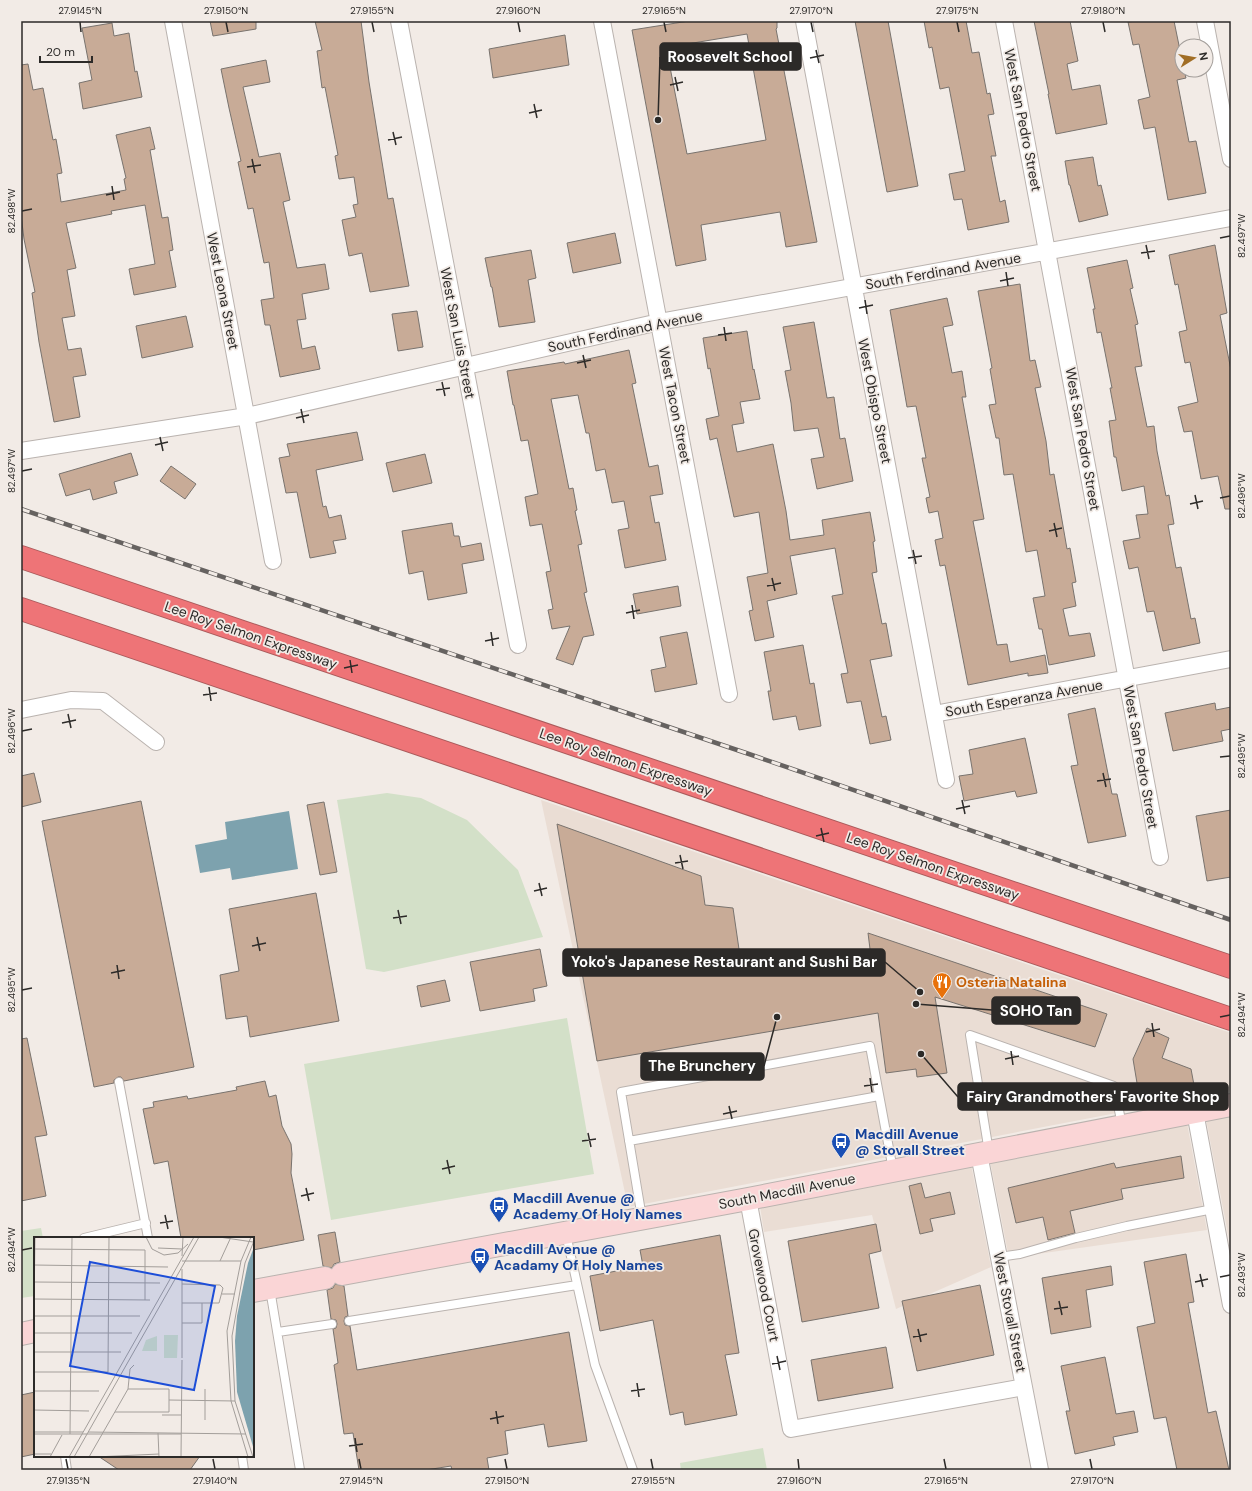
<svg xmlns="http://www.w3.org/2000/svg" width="1252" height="1491" viewBox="0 0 1252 1491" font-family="'DM Sans',sans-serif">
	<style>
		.built { fill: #eaddd4 }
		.green { fill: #d3e0c8 }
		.water { fill: #7da2ae }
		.building { fill: #c8ab97; stroke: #79736e; fill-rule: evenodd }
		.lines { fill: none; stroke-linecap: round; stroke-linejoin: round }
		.lane-casing { stroke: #bab3af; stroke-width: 10 }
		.street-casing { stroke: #bab3af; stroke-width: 18 }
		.secondary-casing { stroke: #bab3af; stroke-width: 24 }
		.highway-casing { stroke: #aa5a5b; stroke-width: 24 }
		.lane { stroke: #fff; stroke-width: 8 }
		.street { stroke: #fff; stroke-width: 16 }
		.secondary { stroke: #fad5d6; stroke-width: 22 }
		.highway { stroke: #ee7477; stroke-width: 22 }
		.rail-casing { stroke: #666260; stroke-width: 4.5 }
		.rail { stroke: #f2ebe6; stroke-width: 3; stroke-dasharray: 9; stroke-linecap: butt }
		.ticks { fill: none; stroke: #2c2a28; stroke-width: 1.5 }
		.labels { text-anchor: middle; stroke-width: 3.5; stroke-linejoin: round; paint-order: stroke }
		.street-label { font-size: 14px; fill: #2c2a28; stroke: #f2ebe6 }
		.food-label { font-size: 14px; font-weight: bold; fill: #c56008; stroke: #f2ebe6; text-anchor: start }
		.transit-label { font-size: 14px; font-weight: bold; fill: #164399; stroke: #f2ebe6; text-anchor: start }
		.inset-road { fill: none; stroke: #a39e9a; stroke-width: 1 }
		.view { fill: #1d4ed8; fill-opacity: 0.15; stroke: #1d4ed8; stroke-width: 2 }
		.inset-edge { fill: none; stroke: #2c2a28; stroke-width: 2 }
		.leader { fill: none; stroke: #2c2a28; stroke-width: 1.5 }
		.callout-dot { fill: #2c2a28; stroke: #f2ebe6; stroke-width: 1.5 }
		.callout { fill: #2c2a28; stroke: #2c2a28; stroke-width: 1.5 }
		.callout-label { font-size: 15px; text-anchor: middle; font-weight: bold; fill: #fff }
		.neatline { fill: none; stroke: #2c2a28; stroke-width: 1.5 }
		.ticks-label { font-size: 10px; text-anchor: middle; fill: #2c2a28 }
	</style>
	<rect width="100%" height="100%" fill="#f2ebe6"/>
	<path class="built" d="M541,800l690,233v58l-603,116z
		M1231,1114v136l-25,-131z
		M1187,1123l20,107 -198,28 -19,-97z
		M971,1164l20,103 -95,42 -24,-94 -108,17 -4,-26z"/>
	<path class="green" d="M387,793l34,5 46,22 51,50 25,67 -159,35 -18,-3 -29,-169z
		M567,1018l27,156 -263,46 -27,-156z
		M41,1228l2,10h-8v58l-14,2v-67z
		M763,1448l4,22h-86l-1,-7z"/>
	<path class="water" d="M289,811l9,58 -66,11 -2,-12 -30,5 -5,-28 32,-6 -2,-17z"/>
	<path class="building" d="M210,21h46v8l-43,7z
		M315,21h46l8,61 19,117 5,-1 16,88 -39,6 -8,-39 -13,3 -7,-36 14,-3 -3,-12 5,-1 -4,-27 -15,2 -4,-23 3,-1 -13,-68 -3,1 -5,-37 5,-1z
		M689,21h88v7l-1,1 41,213 -31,5 -6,-35 -79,13 5,35 -30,6 -44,-236zM747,34l19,106 -79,14 -19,-97 2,-1 -1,-9z
		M855,21h33l30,165 -31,6z
		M924,21h42l6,32 7,-1 8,42 3,-1 4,21 -6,1 8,41h-5l9,46 5,-2 4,22 -41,8 -6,-31 -8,1 -5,-26 16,-3 -16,-84 -9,2 -8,-42 -3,1z
		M1034,21h36l8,40 -11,3 5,26 28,-5 7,39 -51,10 -8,-40h1z
		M1136,21h38l8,39v10h2l2,8 -9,2 12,62 7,-1 10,52 -38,7 -13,-73 -11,2 -6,-29 12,-3 -11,-53 -6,1 -5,-23z
		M112,23l2,13 15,-3 6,39 2,-1 5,26 -59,12 -4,-26 13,-3 -10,-52z
		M565,35l4,30 -76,13 -4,-29z
		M266,60l4,22 -27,5 16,70 21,-4 10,47 -7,2 14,66 28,-4 4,25 -27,5 4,25 -9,1 5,29 13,-3 5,23 -40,8 -10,-52h-5l-4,-25 13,-2 -5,-36 -5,1 -11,-55 -5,1 -10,-47 3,-1 -12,-53 -8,-39z
		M28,64l5,26 10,-2 10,52 3,-1 6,34 -5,1 4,28 65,-12 -2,-11 2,-1 -10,-43 34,-8 5,22 -5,1 12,68 6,-1 5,33 -4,1 7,36 -42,8 -5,-26 26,-5 -10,-59 -34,6 1,3 -46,9 10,45 -9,2 8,46 -13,2 6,32 13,-2 5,27 -13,2 7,40 -26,5 -15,-80 -7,-49 3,-1 -11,-53 -3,-24v-150z
		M1093,157l5,29 3,-1 7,30 -29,7 -9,-37h-1l-4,-24z
		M615,233l6,30 -48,10 -6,-30z
		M1215,245l12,68 -7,2 11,55v139h-6l-7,-33 -17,3 -9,-48 -8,1 -6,-25 20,-5 -8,-40 -5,1 -6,-31 8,-2 -9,-46 -3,1 -6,-30z
		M531,250l5,28 -8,2 7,42 -36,5 -7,-40h-1l-6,-29z
		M1127,260l6,28 -3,1 8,35 -3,1 7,41 -7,1 12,60 7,-1 3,25 9,45 3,-1 5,29 -6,1 8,43 5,-1 10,52 4,-1 5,25 -37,8 -9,-40 -7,1 -9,-45 -9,2 -6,-28 17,-3 -4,-23 12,-1 -4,-28 -22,5 -6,-34h-2l-5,-36 7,-1 -6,-32h2l-11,-56 -4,1 -4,-24h2l-8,-41z
		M1020,284l10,77 5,-1 6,27 -6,1 11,53 4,34 4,-1 13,75 3,-1 6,34 -4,1 4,23 -13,3 6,27 21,-3 5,23 -46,9 -7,-36h-3l-6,-31 12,-2 -8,-46 -11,2 -13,-78 -9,1 -5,-37h-3l-7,-33 7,-1 -6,-35 2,-1 -14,-77z
		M947,298l6,27 -10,2 9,46 10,-2 4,26h-4l22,122 -11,2 24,124 10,-1 3,18 35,-7 3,18 -20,3v-3l-60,12 -23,-120 -5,1 -5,-26 8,-2 -5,-27 -9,2 -3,-15 4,-1 -8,-39h4l-10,-52 -9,1 -17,-97z
		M417,311l6,36 -25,4 -6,-37z
		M186,316l7,31 -51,11 -6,-32z
		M814,322l13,76 7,-1 6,42 5,-1 8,43 -36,8 -6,-30 13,-2 -6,-29 -24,3 -3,-28 -6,-32 6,-1 -8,-43z
		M747,331l6,39 1,-1 6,30 -20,3 4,21 -12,2 5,27 36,-8 13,67 4,29 34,-5 -2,-15 48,-8 5,29 -2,1 4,30 -5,1 10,51 4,-1 6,33 -22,4 12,57 4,-1 5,24 -21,4 -9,-43 -14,2 -6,-29 7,-1 -16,-77 11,-2 -8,-46 -45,8 7,38 -30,7 7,36 -19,4 -6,-30 4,-1 -6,-33 21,-4 -9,-61 -25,5 -17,-79 -7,2 -4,-21 13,-3 -9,-48 -2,1 -5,-31z
		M629,350l7,33 -4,1 17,83 9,-2 5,29 -13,2 5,27 4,-1 7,38 -41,8 -7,-38 11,-2 -5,-27 -12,2 -7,-34 -9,2 -7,-38h-3l-8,-38 -27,4 18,90 4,-1 4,22 -2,1 7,33 -4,1 9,47 -3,1 10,42 -11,2 -10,28 -17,-6 14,-33 -18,3 -4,-19 5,-1 -7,-37 5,-1 -9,-47 -12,2 -5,-29 13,-3 -10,-54 -7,1 -7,-36h-1l-6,-34 57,-9 1,2z
		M357,432l6,28 -47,10 7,37 3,-1 3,12 12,-3 5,24 -13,2 3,12 -26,5 -13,-66 -11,1 -7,-35 11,-2 -3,-12z
		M131,453l7,22 -24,7 3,11 -24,7 -3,-11 -24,7 -7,-22z
		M425,454l7,29 -39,9 -7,-29z
		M171,466l25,18 -11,15 -25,-18z
		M452,523l2,13h5l2,11 20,-4 3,17 -22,4 5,29 -39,7 -5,-29 -14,3 -7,-43z
		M678,586l3,20 -44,8 -4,-20z
		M687,632l10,52 -42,8 -4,-22 15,-3 -6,-30z
		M803,645l7,39 4,-1 7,43 -22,4 -3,-14 -23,4 -5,-29h3l-7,-39z
		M1215,703l1,7 15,-3v22l-10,2 2,10 -50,10 -8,-38z
		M1095,708l17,86h5l9,42 -38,7 -17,-77 7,-1 -10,-51z
		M1025,738l12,55 -20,4 -2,-6 -51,10 -5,-25 14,-2 -4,-24z
		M34,773l7,29 -20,5v-31z
		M141,801l53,266 -70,14 -3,-4h-3l-4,3v3l-20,4 -52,-266z
		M324,802l13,70 -17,3 -13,-70z
		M1231,810v67l-24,4 -11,-65z
		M557,824l144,52 4,29 28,3 8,55 80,-13 3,22 48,-7 -4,-32 239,81 -12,33 -160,-50 12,76 -30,4 -1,-8 -30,4 -8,-60 -281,48z
		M316,893l23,128 -89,16 -3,-21 -21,3 -6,-44 19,-4 -10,-62z
		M540,949l7,37 -14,3 2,12 -55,10 -10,-49z
		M445,980l5,21 -29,6 -4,-21z
		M1147,1028l22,10 -7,20 29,11 3,16 -55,10 -6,-36z
		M27,1038l20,97 -12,2 11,59 -25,5v-162z
		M265,1081l4,16 7,-2 6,31 9,18 1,10 -1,19 13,67 -51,10v-12h-72l-13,-77 -14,3 -11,-55 11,-2 -1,-5 34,-6 1,3 49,-9 -1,-3z
		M1181,1156l3,22 -63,11 2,10 -53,12 5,22 -27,7 -5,-23 -27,6 -8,-35 106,-25 2,5z
		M921,1183l4,15 25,-6 5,22 -25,5 3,12 -13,3 -11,-48z
		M876,1224l5,27 -12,3 10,54 -77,14 -14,-81z
		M335,1232l5,30 -6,2 -2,4 -9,-2 -5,-31z
		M720,1235l19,118 -14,2 12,60 -52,10 -2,-13 -13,3 -17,-95 -53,11 -10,-55 53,-10 -3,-16z
		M1186,1254l8,48 -6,1 20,110 8,-2 13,59h-52l-11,-53 -12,2 -17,-92 18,-4 -11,-61z
		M1111,1266l2,19 -27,5 5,37 -40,7 -9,-56z
		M335,1284l9,2 4,30 -3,1 -1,4 1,4 5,1 7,44 212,-38 18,109 -39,6 -4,-23 -39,7 3,23 -21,4 2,12h-37l-1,-4 -25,4h-67l-6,-37 -9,1 -10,-69 4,-2 -5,-34 3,-1 1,-4 -1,-4 -5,-1 -4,-29 6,-2z
		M980,1285l14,70 -77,16 -15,-70z
		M886,1347l7,41 -75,13 -7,-41z
		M1105,1357l11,57 18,-3 4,21 -25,5 2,8 -40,9 -9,-43h4l-9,-45z
		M35,1392v62l-14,3v-62z
		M98,1456h102l-10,14h-71z"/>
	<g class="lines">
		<defs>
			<path id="lane" d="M119,1082l29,156
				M629,1141l250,-45
				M989,1152l-19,-117 144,51 8,39
				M642,1218l-21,-126 249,-46 23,124
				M566,1234l29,131 38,105
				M84,1238l62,-15
				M999,1257l21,-3 56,-16 51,-12 86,-17
				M270,1289l30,181
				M349,1321l228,-36
				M278,1332l54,-8
				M65,1456l2,14
				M242,1456l2,14"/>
			<path id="street" d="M173,21l100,540
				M399,21l119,624
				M602,21l127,673
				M804,21l142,759
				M1004,21l156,836
				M1205,21l26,138
				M21,451l226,-35 412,-94 572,-104
				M21,710l50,-10 32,1 53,41
				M934,714l297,-55
				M1195,1112l36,193
				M979,1154l61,316
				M748,1199l43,230 233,-42"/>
			<path id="secondary" d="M342,1274l406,-75 483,-94
				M253,1291l72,-13
				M21,1334l14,-3"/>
			<path id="highway" d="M21,557l1210,410
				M21,609l1210,410"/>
		</defs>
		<use href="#lane" class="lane-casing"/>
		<use href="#street" class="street-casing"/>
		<use href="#secondary" class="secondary-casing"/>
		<use href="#highway" class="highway-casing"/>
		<use href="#lane" class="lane"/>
		<use href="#street" class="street"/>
		<use href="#secondary" class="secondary"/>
		<use href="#highway" class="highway"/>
		<defs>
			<path id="rail" d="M21,509l725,244 485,167"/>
		</defs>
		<use href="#rail" class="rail-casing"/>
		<use href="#rail" class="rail"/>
	</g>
	<path class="ticks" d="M80,22l1,10M226,22l2,10M372,22l2,10M518,22l2,10M664,22l2,10M811,22l2,10M957,22l2,10M1103,22l2,10M816,50l3,13M810,58l14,-3M675,77l3,14M670,85l13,-3M534,104l3,14M529,113l13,-3M393,132l3,13M388,140l14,-3M252,159l3,14M247,167l14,-2M112,186l2,14M106,195l14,-3M22,211l10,-2M1220,238l10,-2M1146,245l3,14M1141,253l14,-2M1006,272l2,14M1000,281l14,-3M865,300l2,14M859,308l14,-3M724,327l2,14M718,335l14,-2M583,355l3,13M577,363l14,-3M442,382l3,14M436,390l14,-2M301,409l3,14M296,418l13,-3M160,437l3,14M155,445l13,-3M22,471l10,-2M1195,495l3,14M1220,498l10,-2M1190,504l13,-3M1054,523l3,14M1049,531l13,-3M913,550l3,14M908,558l14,-2M772,578l3,13M767,586l14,-3M632,605l2,14M626,613l14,-3M491,632l2,14M485,641l14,-3M350,660l2,13M344,668l14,-3M209,687l2,14M203,695l14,-2M68,714l3,14M62,723l14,-3M22,731l10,-2M1220,757l10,-1M1103,773l3,14M1097,781l14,-2M962,800l3,14M956,809l14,-3M821,828l3,14M816,836l13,-3M680,855l3,14M675,863l13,-2M539,883l3,13M534,891l13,-3M398,910l3,14M393,918l14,-2M257,937l3,14M252,946l14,-3M117,965l2,14M111,973l14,-3M22,990l10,-2M1220,1017l10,-2M1152,1023l2,14M1146,1032l14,-3M1011,1051l2,14M1005,1059l14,-3M870,1078l2,14M864,1086l14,-2M729,1106l3,13M723,1114l14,-3M588,1133l3,14M582,1141l14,-2M447,1160l3,14M442,1169l13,-3M306,1188l3,13M301,1196l13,-3M165,1215l3,14M160,1223l13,-2M22,1250l10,-2M1200,1274l3,13M1220,1277l10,-2M1195,1282l13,-3M1059,1301l3,14M1054,1309l14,-2M918,1329l3,13M913,1337l14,-3M777,1356l3,14M772,1364l14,-3M637,1383l2,14M631,1391l14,-2M496,1411l2,13M490,1419l14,-3M355,1438l2,14M349,1446l14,-2M66,1459l2,10M213,1459l2,10M359,1459l2,10M505,1459l2,10M651,1459l2,10M798,1459l1,10M944,1459l2,10M1090,1459l2,10"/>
	<defs>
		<symbol id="restaurant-pin" viewBox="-11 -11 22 30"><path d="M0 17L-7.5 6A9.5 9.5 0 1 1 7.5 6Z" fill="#e8710a" stroke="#f2ebe6"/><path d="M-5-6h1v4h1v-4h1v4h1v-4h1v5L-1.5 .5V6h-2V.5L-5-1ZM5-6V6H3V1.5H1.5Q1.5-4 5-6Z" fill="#fff"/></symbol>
		<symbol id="bus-pin" viewBox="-11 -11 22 30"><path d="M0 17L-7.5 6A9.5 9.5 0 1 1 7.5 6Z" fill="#1a4fb4" stroke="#f2ebe6"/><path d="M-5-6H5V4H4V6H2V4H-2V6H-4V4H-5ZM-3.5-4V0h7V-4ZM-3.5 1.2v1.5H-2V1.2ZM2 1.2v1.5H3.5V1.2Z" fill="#fff"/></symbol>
	</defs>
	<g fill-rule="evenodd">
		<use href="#restaurant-pin" x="931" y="971" width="22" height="30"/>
		<use href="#bus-pin" x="830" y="1131" width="22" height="30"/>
		<use href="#bus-pin" x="488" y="1195" width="22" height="30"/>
		<use href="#bus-pin" x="469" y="1246" width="22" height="30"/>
	</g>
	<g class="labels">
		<g class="street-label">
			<text transform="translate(1023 120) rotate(79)" y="5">West San Pedro Street</text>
			<text transform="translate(943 271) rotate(-10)" y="5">South Ferdinand Avenue</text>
			<text transform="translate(223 291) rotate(79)" y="5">West Leona Street</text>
			<text transform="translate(625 331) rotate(-12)" y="5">South Ferdinand Avenue</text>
			<text transform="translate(458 333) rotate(79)" y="5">West San Luis Street</text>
			<text transform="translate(875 401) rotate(79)" y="5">West Obispo Street</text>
			<text transform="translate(675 405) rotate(79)" y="5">West Tacon Street</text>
			<text transform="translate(1083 439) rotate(80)" y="5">West San Pedro Street</text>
			<text transform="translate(251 635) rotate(19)" y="5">Lee Roy Selmon Expressway</text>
			<text transform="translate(1024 698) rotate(-10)" y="5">South Esperanza Avenue</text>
			<text transform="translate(1141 757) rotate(80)" y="5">West San Pedro Street</text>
			<text transform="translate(626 762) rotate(19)" y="5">Lee Roy Selmon Expressway</text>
			<text transform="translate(933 866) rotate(19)" y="5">Lee Roy Selmon Expressway</text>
			<text transform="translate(787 1191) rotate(-11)" y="5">South Macdill Avenue</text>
			<text transform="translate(764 1285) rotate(79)" y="5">Grovewood Court</text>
			<text transform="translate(1010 1312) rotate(79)" y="5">West Stovall Street</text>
		</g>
		<g class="food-label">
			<text x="956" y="987">Osteria Natalina</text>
		</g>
		<g class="transit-label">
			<text x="855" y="1139">Macdill Avenue<tspan x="855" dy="16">@ Stovall Street</tspan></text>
			<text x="513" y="1203">Macdill Avenue @<tspan x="513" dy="16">Academy Of Holy Names</tspan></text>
			<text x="494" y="1254">Macdill Avenue @<tspan x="494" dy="16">Acadamy Of Holy Names</tspan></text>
		</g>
	</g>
	<g transform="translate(34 1237)">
		<rect width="220" height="220" fill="#f2ebe6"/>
		<path d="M130,98h14l-1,23h-13zM123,99v15h-15l4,-11z" fill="#d3e0c8"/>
		<path d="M220,10v203l-17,-58 -2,-51 2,-25 11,-53z" fill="#7da2ae"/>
		<path class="inset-road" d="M112,0l6,12 12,6 14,-2 10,-9M185,0l34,5M124,11l24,1M0,12l111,1v50M148,19l1,-19M148,24h59M186,24l11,-24M0,28l134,2M0,45l126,1M188,57h13M0,62l116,1M148,66h37l4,-15 -3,-3 -38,-1M0,71l1,-71M0,79h106M148,86h20v-20M0,96h98M0,115h87M148,121v-89M0,135h74l1,-135M0,154h65M135,163l66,1M0,173l55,1M81,175h54v-23h-41M128,178h19M171,183v-31M0,195h49M54,195l158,2M124,196l1,24M0,197h147M36,197l2,-197M0,217h17M16,220l12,-22M35,220l125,-220M40,220l125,-220M55,220l39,-68 2,-20 4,-4M61,220l64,-3M147,220l1,-97M214,220l-17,-56 -4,-70 14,-70 10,-24M219,220l-18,-56 -3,-65 13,-73 9,-22"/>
		<path class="view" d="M56,25l125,24 -21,104 -124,-24z"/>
		<rect width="220" height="220" class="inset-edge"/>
	</g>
	<path class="leader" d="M658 120L660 57M920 992L885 962M916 1004L992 1010M777 1017L764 1066M921 1054L958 1097"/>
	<g class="callout-dot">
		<circle cx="658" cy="120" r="4"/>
		<circle cx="920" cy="992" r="4"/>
		<circle cx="916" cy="1004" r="4"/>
		<circle cx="777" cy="1017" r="4"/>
		<circle cx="921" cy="1054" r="4"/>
	</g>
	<g class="callout">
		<rect x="660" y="43" width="141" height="27" rx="4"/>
		<rect x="563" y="949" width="322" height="27" rx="4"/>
		<rect x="992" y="997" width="88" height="27" rx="4"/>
		<rect x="641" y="1053" width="123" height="27" rx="4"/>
		<rect x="958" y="1083" width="270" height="27" rx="4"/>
	</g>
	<g class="callout-label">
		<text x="730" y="62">Roosevelt School</text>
		<text x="724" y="967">Yoko's Japanese Restaurant and Sushi Bar</text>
		<text x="1036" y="1016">SOHO Tan</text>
		<text x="702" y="1071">The Brunchery</text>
		<text x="1093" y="1102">Fairy Grandmothers' Favorite Shop</text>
	</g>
	<rect width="1252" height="1491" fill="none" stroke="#f2ebe6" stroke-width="44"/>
	<g transform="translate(1194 58) rotate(79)"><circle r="19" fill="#f2ebe6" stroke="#a39e9a"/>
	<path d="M0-3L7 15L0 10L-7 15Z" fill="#a16e25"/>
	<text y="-6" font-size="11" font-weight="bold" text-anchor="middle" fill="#2c2a28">N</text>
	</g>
	<path d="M40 56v6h52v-6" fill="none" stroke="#2c2a28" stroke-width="2"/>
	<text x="46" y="56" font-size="12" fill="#2c2a28" stroke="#f2ebe6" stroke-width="3" paint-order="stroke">20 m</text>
	<rect x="22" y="22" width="1208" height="1447" class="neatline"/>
	<g class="ticks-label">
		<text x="80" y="14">27.9145°N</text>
		<text x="226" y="14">27.9150°N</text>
		<text x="372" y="14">27.9155°N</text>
		<text x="518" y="14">27.9160°N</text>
		<text x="664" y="14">27.9165°N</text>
		<text x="811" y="14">27.9170°N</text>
		<text x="957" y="14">27.9175°N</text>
		<text x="1103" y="14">27.9180°N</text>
		<text transform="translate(11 211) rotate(-90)" y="4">82.498°W</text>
		<text transform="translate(1241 236) rotate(-90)" y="4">82.497°W</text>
		<text transform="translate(11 471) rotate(-90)" y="4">82.497°W</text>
		<text transform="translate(1241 496) rotate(-90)" y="4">82.496°W</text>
		<text transform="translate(11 731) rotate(-90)" y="4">82.496°W</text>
		<text transform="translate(1241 756) rotate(-90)" y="4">82.495°W</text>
		<text transform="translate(11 990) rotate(-90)" y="4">82.495°W</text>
		<text transform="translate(1241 1015) rotate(-90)" y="4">82.494°W</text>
		<text transform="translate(11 1250) rotate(-90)" y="4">82.494°W</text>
		<text transform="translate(1241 1275) rotate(-90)" y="4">82.493°W</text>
		<text x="68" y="1484">27.9135°N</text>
		<text x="215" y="1484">27.9140°N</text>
		<text x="361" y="1484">27.9145°N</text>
		<text x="507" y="1484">27.9150°N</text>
		<text x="653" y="1484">27.9155°N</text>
		<text x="799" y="1484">27.9160°N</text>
		<text x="946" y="1484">27.9165°N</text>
		<text x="1092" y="1484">27.9170°N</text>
	</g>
</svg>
